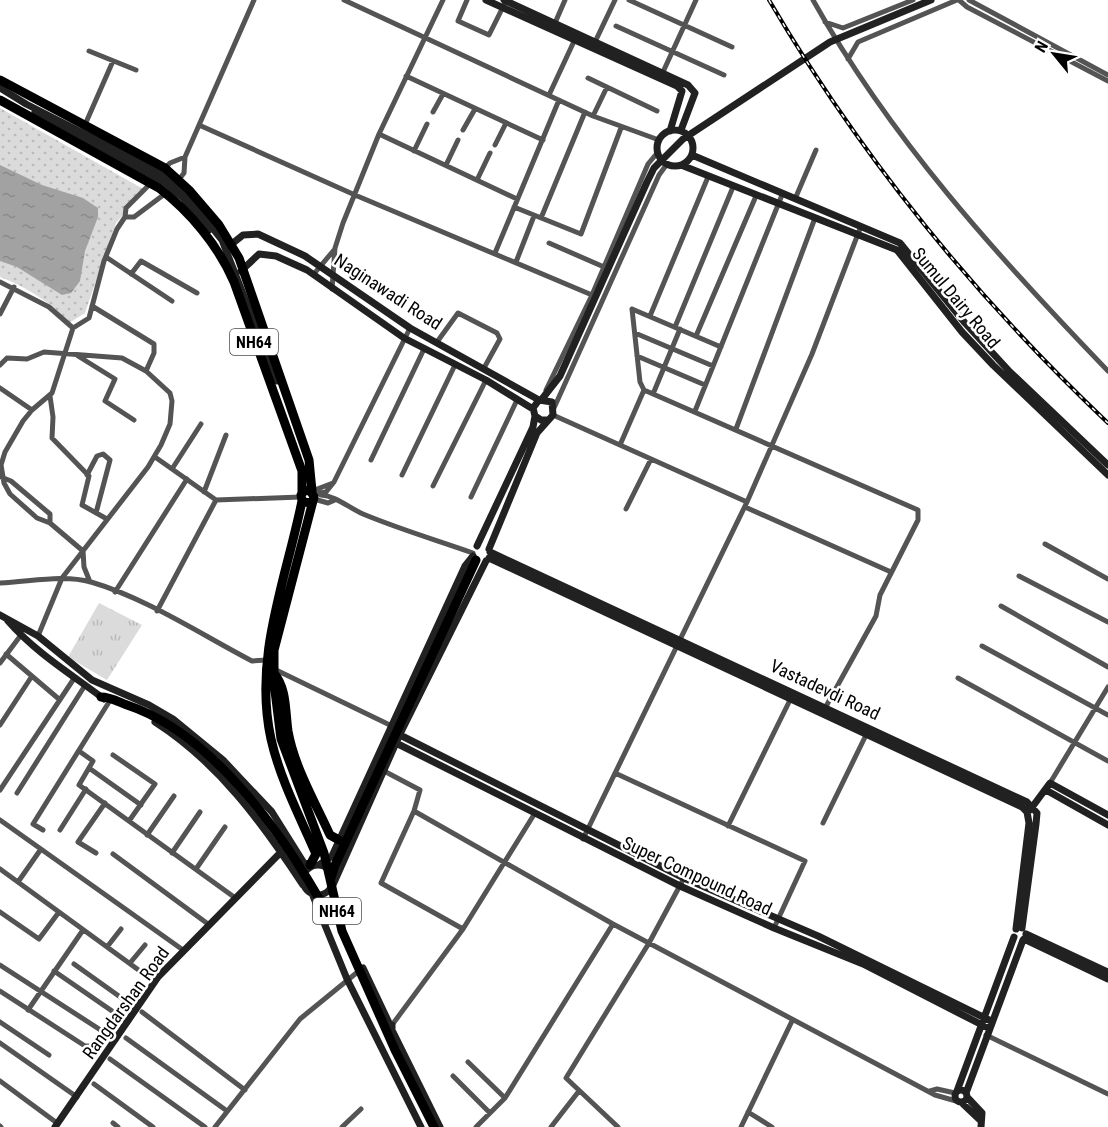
<svg xmlns="http://www.w3.org/2000/svg" width="1108" height="1127" viewBox="0 0 1108 1127" font-family="'Roboto Condensed',sans-serif">
	<style>
		.park { fill: url(#park-tufts) }
		.garden { fill: url(#garden-dots) }
		.water { fill: url(#water-ripples) }
		.lines { fill: none; stroke-linecap: round; stroke-linejoin: round }
		.street { stroke: #545454; stroke-width: 5 }
		.secondary { stroke: #212121; stroke-width: 7 }
		.highway { stroke: #000; stroke-width: 9 }
		.rail-casing { stroke: #000; stroke-width: 4 }
		.rail { stroke: #fff; stroke-width: 1.5; stroke-dasharray: 4.5; stroke-linecap: butt }
		.labels { text-anchor: middle; stroke-width: 5; stroke-linejoin: round; paint-order: stroke }
		.shield { fill: #fff; stroke: #4c4c4c; stroke-width: 1.5 }
		.shield-label { font-size: 16px; font-weight: bold; fill: #000 }
		.street-label { font-size: 18px; fill: #000; stroke: #fff }
	</style>
	<defs>
		<pattern id="park-tufts" width="24" height="20" patternUnits="userSpaceOnUse" patternTransform="scale(1.5)"><rect width="24" height="20" fill="#dbdbdb"/><path d="M3 7l-1-3M5 7V3M7 7l1-3M15 17l-1-3M17 17v-4M19 17l1-3" fill="none" stroke="#bababa"/></pattern>
		<pattern id="garden-dots" width="8" height="8" patternUnits="userSpaceOnUse" patternTransform="scale(1.5)"><rect width="8" height="8" fill="#dbdbdb"/><path d="M2 2h.1M6 6h.1" fill="none" stroke="#bababa" stroke-width="1.8" stroke-linecap="round"/></pattern>
		<pattern id="water-ripples" width="26" height="14" patternUnits="userSpaceOnUse" patternTransform="scale(1.5)"><rect width="26" height="14" fill="#a2a2a2"/><path d="M2 4q2-2 4 0t4 0M15 11q2-2 4 0t4 0" fill="none" stroke="#8a8a8a"/></pattern>
	</defs>
	<rect width="100%" height="100%" fill="#fff"/>
	<path class="park" d="M99,603l43,22 -35,55 -39,-23z"/>
	<path class="garden" d="M0,108l145,82 -29,33 -31,90 -16,10c-19,-21 -42,-36 -69,-46z"/>
	<path class="water" d="M0,165l42,20 41,13 15,10v9l-13,34 -5,30 -9,12 -9,2 -45,-28 -17,-6z"/>
	<g class="lines">
		<path class="street" d="M344,0l249,116 66,24
			M467,0l-9,21 31,14 17,-34
			M629,0l103,47
			M813,0c77,138 186,258 295,371
			M959,0l8,7 141,74
			M969,0l139,75
			M825,22l18,6 70,-28
			M555,23l10,-23
			M616,26l108,49
			M595,42l20,-42
			M89,51l47,19
			M848,59l10,-17 99,-42
			M663,72l33,-72
			M406,76l137,64
			M588,78l69,33
			M549,95l27,-58
			M433,112l10,-18
			M593,116l14,-29
			M199,125l156,70 237,100
			M84,127l29,-66
			M463,130l12,-21
			M379,134l138,65
			M495,145l11,-22
			M414,151l13,-27
			M446,165l12,-25
			M163,170l7,-7 15,-6
			M477,180l13,-27
			M177,182l7,-9 1,-16 69,-157
			M795,199l21,-49
			M514,207l67,27 40,-106
			M125,217h9l32,-24
			M541,218l44,-106
			M549,243l55,24
			M495,253l64,-153
			M106,257l66,44
			M516,262l18,-46
			M131,274l10,-13 56,32
			M313,275l21,-25
			M0,282l49,25 24,21 16,-10 15,-57 13,-32 8,-12 1,-9 25,-25
			M332,289l3,-41 8,-25 36,-89 64,-134
			M92,306l62,38v9l-8,18
			M632,309l8,73 4,8 274,120v10l-38,75 -4,21 -52,94
			M632,309l89,38
			M0,314l14,-27
			M650,316l58,-139
			M675,327l58,-140
			M73,328l-21,65 -20,17 -9,11 -18,31 -4,13 3,18 6,11 27,24 13,5 33,28 1,16 6,15
			M635,333l78,33
			M696,336l60,-140
			M437,342l21,-29 39,20 3,6 -16,29
			M78,356l37,23 -10,22 29,19
			M637,356l68,29
			M0,365l7,-7 20,1 17,-7 78,6 24,13 24,22 2,8 -2,23 -9,21 -13,22 -86,111 -24,58
			M0,388l32,22
			M546,390l46,-95 56,-131 10,-12
			M653,394l27,-65
			M50,396l3,21 -1,21 37,38 -7,29 25,14
			M554,408l105,-233 8,-11
			M695,411l87,-216
			M553,415l194,87
			M736,429l79,-211
			M620,445l24,-55
			M155,457l61,43
			M371,460l53,-111
			M172,469l29,-45
			M87,475l10,-19 6,-2 7,6 -14,53
			M402,475l53,-110
			M1,477l10,4 39,33v9
			M433,486l53,-106
			M312,491l21,-8
			M204,492l22,-57
			M314,494l12,-2 8,-10 76,-154
			M321,495c15,1 28,13 42,19 36,15 73,26 110,39
			M471,497l46,-97
			M314,499l14,4 7,-3
			M745,507l146,65
			M626,509l25,-50
			M1045,544l63,35
			M1019,576l89,46
			M0,583c30,-1 62,-9 91,-1 55,16 111,53 161,79l15,-1
			M115,592l72,-113
			M1001,606l107,61
			M157,611l59,-111 85,-3
			M982,646l126,69
			M6,654l54,46
			M0,663l21,-28
			M274,669l120,58
			M958,678l150,83
			M0,725l32,-49
			M79,751l14,10 -14,24 155,112
			M113,755l42,29 -26,37
			M89,768l52,37
			M384,771l36,19 -6,21 199,113 322,171 21,6
			M615,773l190,88 -31,67
			M1050,783l58,-96
			M0,790l73,-110
			M17,793l67,-106
			M414,811l-33,72 82,46
			M0,820l183,130
			M823,823l44,-90
			M728,826l63,-128
			M43,830l-10,-6 76,-122
			M60,830l26,-41
			M147,835l27,-39
			M583,839l164,-337 65,-148 49,-128
			M96,853l-18,-11 27,-39
			M172,853l28,-41
			M113,854l95,70
			M0,869l155,113
			M196,869l29,-42
			M18,882l23,-33
			M0,912l39,27 20,-27
			M107,947l14,-18
			M130,963l15,-18
			M74,964l63,45
			M0,965l116,75
			M54,971l74,51
			M0,991l85,55h9l10,-13
			M28,1010l55,-80
			M142,1012l103,78
			M0,1022l49,33
			M392,1025l71,-96 72,-116
			M986,1035l122,59
			M126,1038l101,73
			M0,1043l77,54
			M110,1059l95,68
			M468,1062l37,36
			M453,1076l37,37
			M0,1081l57,42
			M94,1084l59,43
			M930,1091l7,-2 18,4
			M748,1112l24,15
			M113,1123l5,4
			M0,1126l1,1
			M215,1127l85,-108 60,-49
			M342,1127l19,-18
			M476,1127l29,-29 108,-174
			M551,1127l28,-36
			M618,1127l-52,-49 83,-135 35,-65
			M741,1127l51,-106"/>
		<path class="secondary" d="M486,0l191,86 5,5 -12,40
			M504,0l184,85 7,8 -14,37
			M0,88l26,16
			M24,103l136,69 28,25 34,43 55,141
			M35,111l129,71 19,16 26,32
			M657 148a18 18 0 1 1 36 0a18 18 0 1 1-36 0Z
			M692,155l208,88 65,80 45,49 98,93
			M681,165l216,85 65,82 31,33 115,110
			M228,247l15,-12 15,-1 47,22 105,72 129,72
			M241,271l18,-17 17,2 31,14 97,68 82,42 47,29
			M542,399l18,-23 87,-194 7,-14 29,-29 147,-97 101,-42
			M477,546l56,-119 2,-11
			M489,549l48,-116 16,-18 -1,-13 -13,-2 -6,8 2,8 6,4h7
			M490,552l537,250 10,11 -1,11 -14,104
			M489,558l533,249 5,5 2,11 -13,106
			M0,615l38,21 54,44 57,25 24,14 50,41 49,52 32,51 10,2
			M8,621c28,32 63,53 96,78
			M155,722c64,41 107,101 148,163
			M400,735l284,143 134,58 173,85
			M396,743l284,143 94,42 89,36 125,64
			M1046,790l62,35
			M1030,810l20,-27 58,32
			M303 880a15 15 0 1 1 30 0a15 15 0 1 1-30 0Z
			M319,865l13,-9 133,-290 8,-10
			M332,887l68,-153 86,-173
			M313,896l34,83 74,148
			M1026,934l82,38
			M1024,939l84,40
			M363,968l28,59
			M392,1025v5l48,97
			M955 1096a6 6 0 1 1 12 0a6 6 0 1 1-12 0Z
			M957,1091l57,-154
			M966,1093l57,-153
			M967,1097l15,16 -1,14
			M962,1103l19,18
			M55,1127l103,-150 123,-125"/>
		<path class="highway" d="M0,80l165,88 24,22 30,35 20,33 70,202 3,31
			M0,100l159,88c31,24 59,57 75,94l68,189v22
			M302,501c-16,79 -49,156 -31,238 9,40 29,78 45,115l-6,11
			M313,501l-4,2 -7,-2 -1,-6 3,-4 6,-1 4,7 -40,153v33l7,56 43,114 18,78 53,119 39,77
			M274,673c13,16 11,37 14,58 6,35 27,71 42,104l9,5
			M101,697c9,0 18,5 26,8 85,28 156,129 198,204l8,9
			M331,878l4,-13 141,-305"/>
		<defs>
			<path id="rail" d="M769,0c92,157 207,298 339,423"/>
		</defs>
		<use href="#rail" class="rail-casing"/>
		<use href="#rail" class="rail"/>
	</g>
	<g class="labels">
		<g class="shield">
			<rect x="230" y="329" width="48" height="26" rx="4.5"/>
			<rect x="313" y="898" width="48" height="26" rx="4.5"/>
		</g>
		<g class="shield-label">
			<text x="254" y="348">NH64</text>
			<text x="337" y="917">NH64</text>
		</g>
		<g class="street-label">
			<text transform="translate(388 292) rotate(33)" y="6">Naginawadi Road</text>
			<text transform="translate(956 298) rotate(50)" y="6">Sumul Dairy Road</text>
			<text transform="translate(825 690) rotate(25)" y="6">Vastadevdi Road</text>
			<text transform="translate(697 876) rotate(25)" y="6">Super Compound Road</text>
			<text transform="translate(126 1003) rotate(-54)" y="6">Rangdarshan Road</text>
		</g>
	</g>
	<g transform="translate(1054 54) rotate(300)" stroke="#ffffff" stroke-width="4.5" paint-order="stroke">
	<path d="M0-4.5L10 22L0 15L-10 22Z" fill="#000000"/>
	<text y="-9" font-size="16" font-weight="bold" text-anchor="middle" fill="#000000">N</text>
	</g>
</svg>
